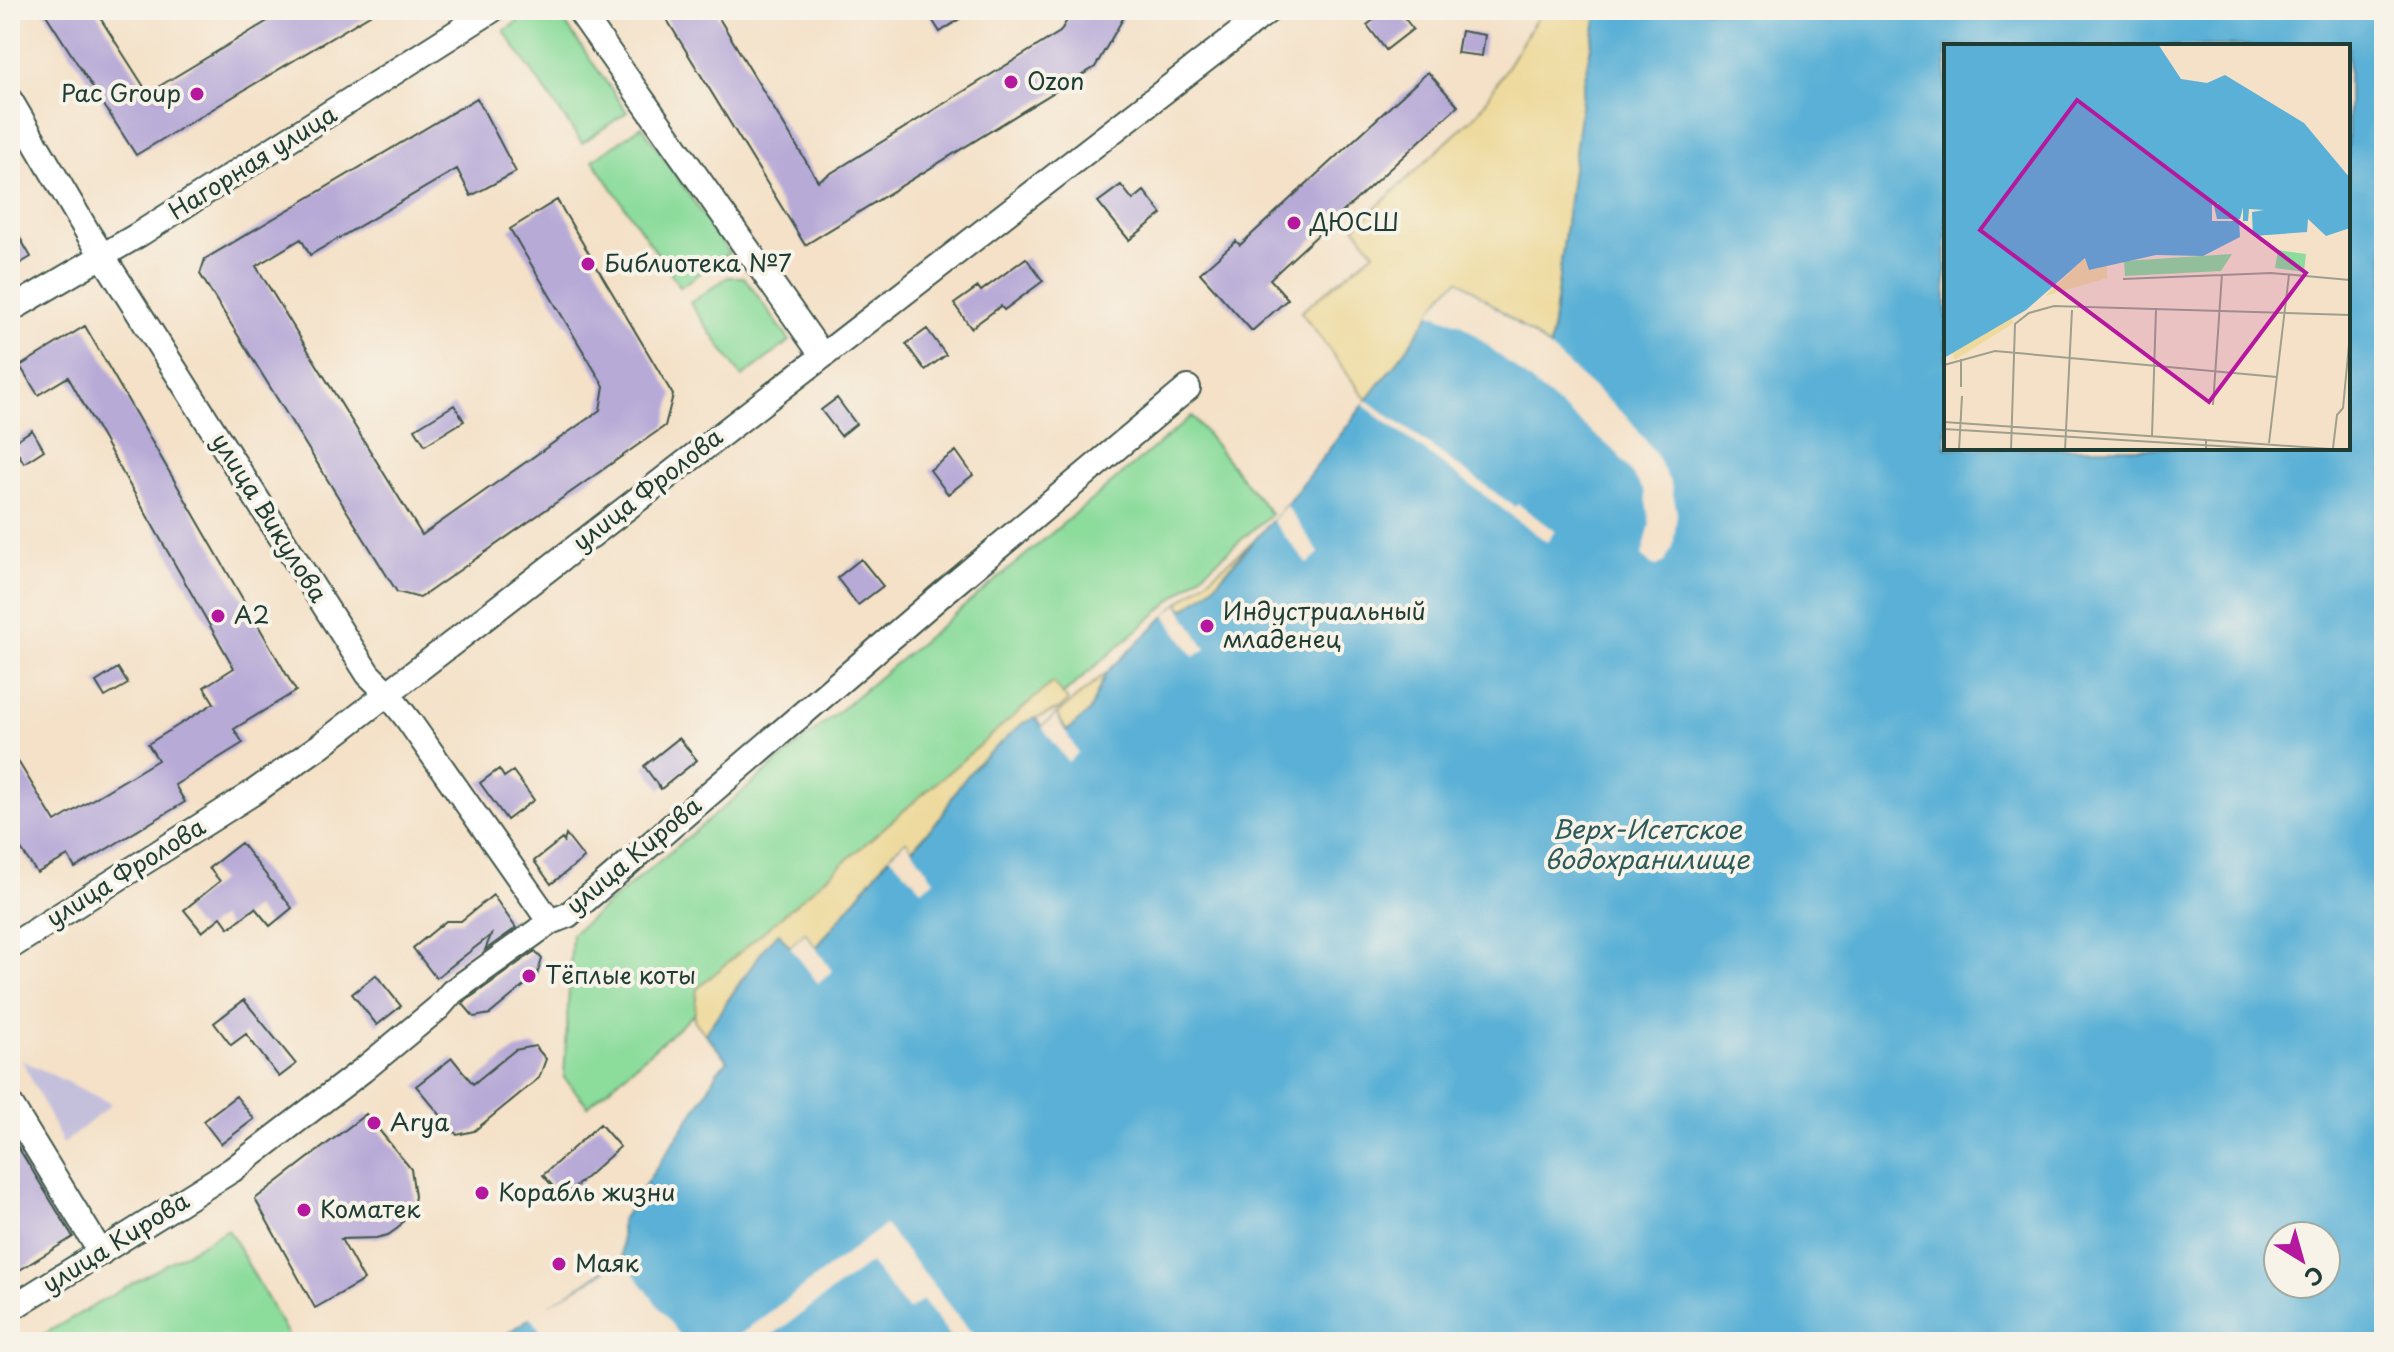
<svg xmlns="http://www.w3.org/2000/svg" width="2394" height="1352" viewBox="0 0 2394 1352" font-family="'Playpen Sans',sans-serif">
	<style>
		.industrial { fill: #c4c0db }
		.green { fill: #8cdc9c; stroke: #568c68; stroke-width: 2 }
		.sand { fill: #eeda9e; stroke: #868c69; stroke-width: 2 }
		.water { fill: #5ab0d6; stroke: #3c7685; stroke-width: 2; fill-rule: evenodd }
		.pier { fill: #f4e1c8 }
		.building { fill: #b7aad7 }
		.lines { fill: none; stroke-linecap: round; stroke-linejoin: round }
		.minor-casing { stroke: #3f564a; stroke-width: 28 }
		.minor { stroke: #fff; stroke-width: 24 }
		.poi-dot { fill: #b5179e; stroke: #f7f3e8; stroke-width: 3 }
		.labels { text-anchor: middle; stroke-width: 8; stroke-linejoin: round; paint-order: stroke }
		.poi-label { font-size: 24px; fill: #1f3d34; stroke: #f7f3e8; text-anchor: start }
		.street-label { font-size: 24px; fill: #1f3d34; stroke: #f7f3e8 }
		.water-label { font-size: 26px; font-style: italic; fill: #2e5a5c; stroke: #f7f3e8 }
		.inset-road { fill: none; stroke: #9f9f8d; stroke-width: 2 }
		.view { fill: #b5179e; fill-opacity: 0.15; stroke: #b5179e; stroke-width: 4 }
		.inset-edge { fill: none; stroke: #1f3d34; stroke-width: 4 }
	</style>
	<rect width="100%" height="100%" fill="#f7f3e8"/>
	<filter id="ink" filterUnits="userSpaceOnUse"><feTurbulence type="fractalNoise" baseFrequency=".0125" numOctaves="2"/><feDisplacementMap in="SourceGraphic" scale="16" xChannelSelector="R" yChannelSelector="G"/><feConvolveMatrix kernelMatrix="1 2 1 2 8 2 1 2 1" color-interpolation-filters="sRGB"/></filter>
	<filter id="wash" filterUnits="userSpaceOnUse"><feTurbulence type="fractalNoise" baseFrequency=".006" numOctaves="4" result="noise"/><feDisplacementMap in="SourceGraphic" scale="32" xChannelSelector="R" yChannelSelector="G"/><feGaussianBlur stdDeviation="1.8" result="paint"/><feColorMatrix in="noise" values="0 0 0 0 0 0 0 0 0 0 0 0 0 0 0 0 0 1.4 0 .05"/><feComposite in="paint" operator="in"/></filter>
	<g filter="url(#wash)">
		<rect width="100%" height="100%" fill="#f4e1c8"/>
		<path class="industrial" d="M22,1060l90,44 -49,40z"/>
		<path class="green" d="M535,10h21l71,102 -45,31 -78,-112z
			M642,126l87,127 -49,34 -87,-127z
			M728,277h16l46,64 -48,36 -52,-74z
			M1192,416l79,98 -683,592 -24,-28 8,-144z
			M228,1229l64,113h-262z"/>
		<path class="sand" d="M1542,10h56l-14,73 -34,266 -91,-69 -14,12 -39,58 -39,50 -66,-88 73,-60 -19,-25 124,-115z
			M1250,544l-41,47 -26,19 -5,-6z
			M1106,673l-17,39 -22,19 -11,-16z
			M1053,682l15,19 -8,8 -37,14 -65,64 -17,30 -30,33 -21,6 -74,92 -26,-1 -12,-13 -36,45 -37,55 -11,-14 3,-31z"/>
		<path class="water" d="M1598,10h786v1332h-1888c40,-31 85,-54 126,-84l-1,-37 84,-126 12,-24 11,-10 -23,-27 62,-90 12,-11 11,14 15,-14 11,15 74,-92 16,-15 6,9 29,-33 17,-30 18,-22 47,-42 12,-5 7,9 14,-12 11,16 22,-19 17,-39 72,-69 6,6 25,-19 77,-86 120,-155 39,-58 14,-12 91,68 34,-265zM1946,46h402v402h-402zM2278,1236h48v48h-48z"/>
		<path class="pier" d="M1459,280l91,69 80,71 24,32 17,32 6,29 -4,34 -9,15 -7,4 -7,-2 -8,-8 8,-32 -6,-33 -27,-38 -154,-128 -33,-12 15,-21z
			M1367,400l148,107 3,-3 37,27 -8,11 -184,-137z
			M1286,505l33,48 -12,11 -35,-44z
			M1178,604l28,45 -12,8 -29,-42z
			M1056,715l22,38 -10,9 -26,-35z
			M906,841l28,39 -12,10 -32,-34z
			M805,933l27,38 -14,12 -28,-36z
			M885,1225l94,117h-34l6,-5 -28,-37 -15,10 -38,-47 -107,79h-33z
			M622,1258l63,84h-135l-21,-26 68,-39z"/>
		<g id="blocks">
			<path class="building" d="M43,10h52l53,83 138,-83h92l-242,145z
				M661,10h53l104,171 242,-149 13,-22h55l-33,57 -290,178z
				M926,10h47l-33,22z
				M1386,10h12l15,19 -27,21 -19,-25z
				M1461,31l24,4 -3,21 -25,-3z
				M1428,72l30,34 -188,173 18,20 -36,32 -52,-58 36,-32 4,4z
				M477,98l39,74 -45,24 -14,-27 -147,86 -9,-16 -45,27 166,269 178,-125 4,-24 -94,-157 47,-29 116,195 -8,31 -245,172 -23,-6 -197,-318 5,-15z
				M1121,185l12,15 11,-9 18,23 -33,26 -31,-38z
				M10,221l21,36 -21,12z
				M1026,258l17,23 -39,29 -3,-4 -30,22 -17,-24 24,-17 3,4z
				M85,326l211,365 -62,38 9,14 -68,42 10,17 -110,66 -7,-12 -31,17 -27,-40v-85l45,74 103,-62 -10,-16 66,-41 -10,-16 30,-19 -166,-291 -30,18 -18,-29z
				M927,329l19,26 -21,15 -19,-26z
				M837,398l19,26 -15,12 -20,-26z
				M454,405l10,16 -39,24 -10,-16z
				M32,430l12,20 -20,13 -12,-20z
				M956,451l17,24 -25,19 -18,-24z
				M861,559l22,27 -25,19 -21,-27z
				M118,668l10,16 -23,13 -9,-15z
				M679,738l18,22 -36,29 -17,-23z
				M499,769l5,8 9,-6 21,29 -27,20 -27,-37z
				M566,835l18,23 -33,26 -17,-23 28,-22 2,3z
				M241,843l51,65 -22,18 -15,-18 -26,20 -8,-11 -19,15 -18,-22 36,-29 -11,-13z
				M493,895l23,33 -31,22 6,-15 -55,43 -23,-30 33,-27h15z
				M535,951l7,8 -5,16 -47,39 -16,3 -11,-13 1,-2z
				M376,975l25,31 -24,19 -25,-31z
				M244,1000l52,64 -17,13 -33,-43 -15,11 -17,-22z
				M535,1046l11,13 -7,19 -65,53 -17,4 -41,-49 36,-28 21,26 42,-34z
				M236,1096l18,23 -33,25 -18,-23z
				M366,1114l45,55 4,27 -2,12 -15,20 -10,7 -12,3 -35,1 23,41 -49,28 -60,-109z
				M600,1124l20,23 -57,51 -20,-23z
				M10,1134l63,103 -63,39z"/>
		</g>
	</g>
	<g filter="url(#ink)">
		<use href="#blocks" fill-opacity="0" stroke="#3f564a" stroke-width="2"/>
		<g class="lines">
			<defs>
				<path id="minor" d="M579,10l243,345
					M10,100l78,133 280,441 20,20 21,27 141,201
					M10,310l128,-75 354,-225
					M10,947l241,-153 70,-49 948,-735
					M10,1104l91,149
					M10,1309l222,-139 131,-100 75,-62 14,-16 98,-70 18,-7 373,-320 247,-207"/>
			</defs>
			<use href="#minor" class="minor-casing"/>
			<use href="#minor" class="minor"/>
		</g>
	</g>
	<g class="poi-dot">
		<circle cx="1011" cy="82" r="8"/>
		<circle cx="197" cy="94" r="8"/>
		<circle cx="1294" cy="223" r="8"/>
		<circle cx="588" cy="264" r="8"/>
		<circle cx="218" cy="616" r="8"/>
		<circle cx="1207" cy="626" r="8"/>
		<circle cx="529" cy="976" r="8"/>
		<circle cx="374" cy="1123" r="8"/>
		<circle cx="482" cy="1193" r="8"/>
		<circle cx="304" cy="1210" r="8"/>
		<circle cx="559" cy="1264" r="8"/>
	</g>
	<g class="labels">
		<g class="poi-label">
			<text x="1027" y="90">Ozon</text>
			<text x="181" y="102" text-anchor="end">Pac Group</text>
			<text x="1310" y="231">ДЮСШ</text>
			<text x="604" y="272">Библиотека №7</text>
			<text x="1223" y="620">Индустриальный<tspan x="1223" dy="28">младенец</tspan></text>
			<text x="234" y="624">А2</text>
			<text x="545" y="984">Тёплые коты</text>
			<text x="390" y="1131">Arya</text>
			<text x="498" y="1201">Корабль жизни</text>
			<text x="320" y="1218">Коматек</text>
			<text x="575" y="1272">Маяк</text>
		</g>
		<g class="street-label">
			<text transform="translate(253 163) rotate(-32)" y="8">Нагорная улица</text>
			<text transform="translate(648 490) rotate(-38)" y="8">улица Фролова</text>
			<text transform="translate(269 518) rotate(58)" y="8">улица Викулова</text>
			<text transform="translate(634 856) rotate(-40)" y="8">улица Кирова</text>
			<text transform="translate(126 873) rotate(-32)" y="8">улица Фролова</text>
			<text transform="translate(116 1243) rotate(-32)" y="8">улица Кирова</text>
		</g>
		<g class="water-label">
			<text x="1647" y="839">Верх-Исетское<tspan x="1647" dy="30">водохранилище</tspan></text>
		</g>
	</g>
	<g transform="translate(1944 44)">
		<rect width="406" height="406" fill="#f4e1c8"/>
		<path d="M334,206l28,4 -2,18 -29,-4zM288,210l-11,17 -96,5 -1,-15z" fill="#8cdc9c"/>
		<path d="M142,213l6,13 15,-5v13l-62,18zM67,274l3,5 -59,37 -3,-7 16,-12z" fill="#eeda9e"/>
		<path d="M0,0h214l23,35 26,4 18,-8 79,48 46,55v50l-24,8 -18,-17 -1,13 -67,5 -37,19 -47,-1 -67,15 -4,-12 -59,52 -82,48z" fill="#5ab0d6"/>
		<path d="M268,159h7l-5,3 3,13h23l3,-12v14h5l1,-12 15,1 -12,2 1,26 -13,-1 -1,-16h-27z" fill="#f4e1c8"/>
		<path class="inset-road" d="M179,235l148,-6 79,7M17,315v28M0,321l51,-14 282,26M269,361l9,-131M0,378l262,18v10M0,385l340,21M208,392l4,-127M262,396l138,10M325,399l20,-168M389,404l4,-33 6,-7 7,-74M15,406l3,-54M67,406l4,-126 14,-11 25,-7 296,9M121,406l7,-140"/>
		<path class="view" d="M133,56l229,173 -97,129 -229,-172z"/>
		<rect width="406" height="406" class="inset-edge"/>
	</g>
	<rect width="2394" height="1352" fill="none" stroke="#f7f3e8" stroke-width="40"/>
	<g transform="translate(2302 1260) rotate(143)"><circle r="38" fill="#f7f3e8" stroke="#a1aaa0" stroke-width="2"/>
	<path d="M0-6L14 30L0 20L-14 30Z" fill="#b5179e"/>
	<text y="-12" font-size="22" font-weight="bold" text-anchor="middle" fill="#1f3d34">С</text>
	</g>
</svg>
